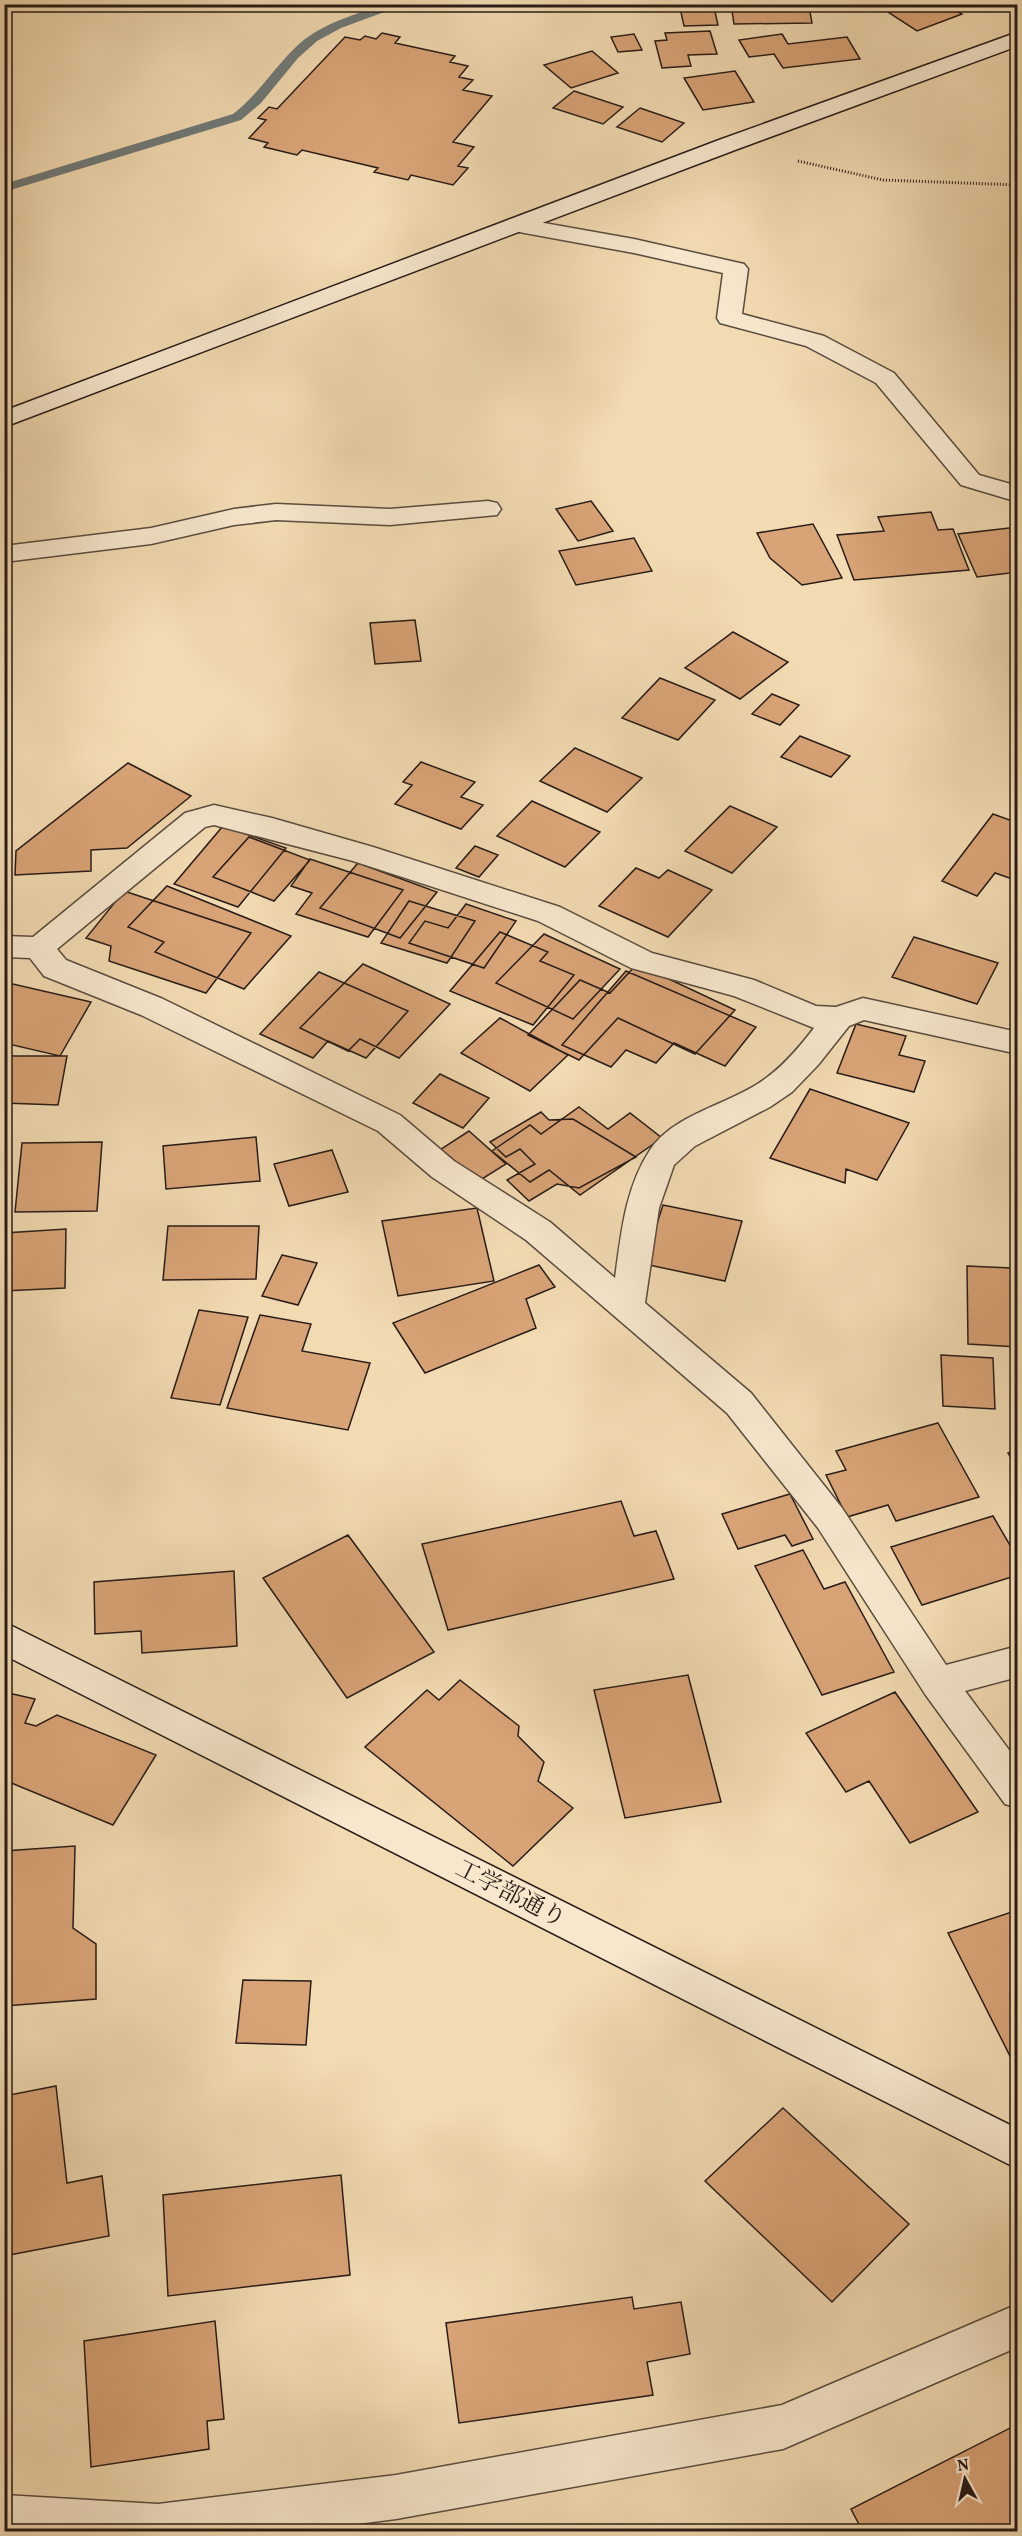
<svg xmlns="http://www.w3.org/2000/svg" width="1022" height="2536" viewBox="0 0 1022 2536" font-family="Vollkorn,'Noto Serif JP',serif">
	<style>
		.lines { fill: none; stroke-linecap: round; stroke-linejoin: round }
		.stream { fill: #707a78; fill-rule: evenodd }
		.building { fill: #d8a377; stroke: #281c17; stroke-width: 1.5 }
		.street-casing { stroke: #5a4c3e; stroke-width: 3 }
		.secondary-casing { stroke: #281c17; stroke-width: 3 }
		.path { stroke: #281c17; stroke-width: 3; stroke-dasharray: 1 2; stroke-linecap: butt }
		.street { fill: #f7e7cd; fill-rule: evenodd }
		.secondary { fill: #f7e7cd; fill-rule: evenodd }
		.labels { text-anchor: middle; stroke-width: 4.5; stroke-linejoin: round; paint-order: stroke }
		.street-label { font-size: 24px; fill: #281c17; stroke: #f7e7cd }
	</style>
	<rect width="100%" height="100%" fill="#f2dab2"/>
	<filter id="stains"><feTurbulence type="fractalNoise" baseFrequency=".00333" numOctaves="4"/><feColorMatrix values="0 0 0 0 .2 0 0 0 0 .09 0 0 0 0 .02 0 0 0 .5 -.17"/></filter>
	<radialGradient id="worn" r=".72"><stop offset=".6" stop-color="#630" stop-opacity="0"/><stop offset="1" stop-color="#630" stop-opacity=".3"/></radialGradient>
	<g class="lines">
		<path class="stream" d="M386,4h20l-65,24 -24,13 -19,17 -37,45 -20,17 -237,72v-8l229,-70c26,-20 42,-48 66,-70 24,-21 57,-30 87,-40z"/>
	</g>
	<path class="building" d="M946,4l16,10 -45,17 -40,-26z
		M809,6l3,17 -78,1 -2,-13h12v-4z
		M714,7l4,18 -34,1 -4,-18z
		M710,31l7,23 -29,1 3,11 -29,2 -7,-27 12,-1 -2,-7z
		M382,33l18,4 -5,6 60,13 -5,6 18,4 -9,11 14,3 -10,10 29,6 -39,46 21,5 -16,19 10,2 -15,17 -42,-10 -3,5 -34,-8 4,-4 -76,-18 -5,5 -33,-8 4,-4 -19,-5 17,-18 -8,-2 11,-11 8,2 68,-72 15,3 5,-4 11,3z
		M634,34l8,16 -24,2 -7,-15z
		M782,34l6,10 59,-7 13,22 -77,9 -9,-14 -25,3 -10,-17z
		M592,51l26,22 -47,15 -27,-23z
		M735,71l19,31 -51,8 -19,-32z
		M574,91l49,16 -20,17 -50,-16z
		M640,108l44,15 -22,19 -45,-15z
		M591,501l22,30 -35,10 -22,-32z
		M931,512l7,18 15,-1 16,41 -115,10 -17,-45 47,-4 -6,-14z
		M813,524l29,54 -40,7 -32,-27 -13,-25z
		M1018,527v45l-41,5 -19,-43z
		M634,538l18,33 -76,14 -17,-34z
		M415,620l6,41 -46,3 -5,-41z
		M733,632l55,30 -48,37 -55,-31z
		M660,678l55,22 -37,40 -56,-22z
		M772,694l27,11 -19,20 -28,-11z
		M800,736l50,20 -19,21 -50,-20z
		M575,748l67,30 -35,34 -67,-31z
		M421,762l54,20 -14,15 22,8 -22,24 -66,-25 17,-19 -9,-3z
		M128,763l63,33 -64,52 -36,2v21l-76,4 1,-24z
		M532,801l68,31 -35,35 -68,-31z
		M730,806l47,21 -45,46 -47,-22z
		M993,814l25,9v58l-23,-8 -18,23 -35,-15z
		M223,826l63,22 -48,59 -64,-23z
		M249,837l61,23 -36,41 -61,-24z
		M475,846l23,9 -19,22 -23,-9z
		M310,859l93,31 -35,47 -72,-23 16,-21 -21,-7z
		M358,863l79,29 -37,46 -80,-30z
		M636,868l23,10 9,-8 44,20 -44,47 -69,-31z
		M167,886l124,50 -47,53 -89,-37 9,-10 -36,-15z
		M124,891l127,42 -45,60 -97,-32 2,-15 -25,-8z
		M409,901l66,20 -28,42 -66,-20z
		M466,904l50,17 -32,47 -75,-25 16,-22 23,7z
		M500,932l48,20 -8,9 34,14 -41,50 -83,-34z
		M544,934l76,35 -47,50 -77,-36z
		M914,937l84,26 -21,41 -85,-27z
		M363,964l87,40 -51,54 -39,-19 -12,12 -48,-23z
		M637,964l98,46 -40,44 -77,-36 -39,42 -51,-25 52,-55 30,13z
		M626,971l130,56 -31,39 -51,-23 -18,20 -30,-13 -15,17 -49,-22z
		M319,972l89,39 -42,47 -38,-17 -15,17 -53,-24z
		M4,982l87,20 -31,54 -56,-13z
		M500,1018l68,37 -38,36 -69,-38z
		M856,1024l50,12 -7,19 26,6 -11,31 -77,-19z
		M4,1056h63l-9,49 -54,-2z
		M440,1074l49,24 -26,30 -50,-25z
		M810,1089l99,34 -32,57 -31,-11 -1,14 -75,-25z
		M579,1107l29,22 22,-16 32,25 -82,57 -31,-25 -19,12 -38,-31 38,-26 11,9z
		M541,1112l8,8 24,-1 63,38 -57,31 -22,-4 -28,17 -22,-21 28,-16 -15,-15 -14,8 -16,-15z
		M469,1131l37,33 -32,20 -36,-33z
		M256,1137l4,44 -94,8 -3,-43z
		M102,1142l-5,69 -82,1 7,-69z
		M332,1150l16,42 -59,14 -15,-42z
		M663,1205l79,16 -17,60 -81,-17z
		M477,1208l17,73 -96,15 -16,-75z
		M168,1226h91l-3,53 -93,1z
		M66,1229l-1,59 -61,3v-58z
		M282,1255l35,8 -19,42 -36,-9z
		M539,1265l16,22 -29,12 10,29 -111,45 -32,-50z
		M967,1266l44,2v21h7v58l-50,-3z
		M199,1310l49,7 -28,88 -49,-7z
		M260,1315l51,9 -9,27 68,12 -22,67 -121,-22z
		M941,1355l52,3 2,51 -52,-3z
		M938,1423l41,74 -83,24 -8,-16 -41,12 -21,-42 20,-5 -10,-19z
		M1018,1450v20l-10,-17z
		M790,1494l23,45 -21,7 -7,-11 -47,14 -16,-35z
		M621,1501l13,35 22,-5 18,48 -226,51 -26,-86z
		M993,1516l25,43v16l-96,30 -31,-58z
		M348,1535l86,117 -87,46 -84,-120z
		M803,1550l21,39 21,-7 49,90 -72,23 -67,-129z
		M234,1571l3,75 -95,7 -1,-22 -46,3 -1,-52z
		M688,1675l33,127 -96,16 -31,-128z
		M460,1680l59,46 -1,10 26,26 -6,19 35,27 -60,58 -148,-119 62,-57 12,10z
		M4,1692l31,7 -10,24 11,3 21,-11 99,40 -43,70 -109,-45z
		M895,1692l83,120 -68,31 -41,-62 -23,11 -40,-59z
		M75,1846l-2,82 23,16v55l-92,7v-155z
		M1018,1910v146l-7,2 -63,-125z
		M243,1980l68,1 -5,64 -70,-2z
		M56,2086l11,97 35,-7 7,60 -105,20v-160z
		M783,2108l126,116 -77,78 -127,-121z
		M341,2175l9,100 -182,21 -5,-101z
		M632,2297l2,12 47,-7 9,52 -43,8 6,33 -194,28 -13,-100z
		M215,2321l9,98 -17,2 2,28 -118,18 -7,-126z
		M1018,2424v108h-155l-12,-23z"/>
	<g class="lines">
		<defs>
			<path id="street" d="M516,218l118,21 110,25 4,5 -6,45 82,22 70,37 85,102 39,11v16l-57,-17 -85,-102 -70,-37 -86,-23 -3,-5 6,-45 -89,-20 -126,-23 -4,-5 4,-5z
				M488,501l9,2 4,6 -4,6 -107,10 -114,-5 -42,5 -83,19 -147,18v-16l147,-18 83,-19 42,-5 114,5z
				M214,805l58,13 101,29 187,60 92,46 102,27 62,26 20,1 27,-9 155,34v22l-154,-34 -15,6 -31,39 -26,27 -22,15 -75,39 -21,19 -15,43 -14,95 106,90 91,115 104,157 72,-19v31l-53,14 53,71v46l-13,-4 -80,-110 -107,-166 -91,-115 -201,-173 -94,-63 -54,-46 -237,-116 -97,-39 -14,-18 -26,-1v-21l29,1 152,-124zM214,825l139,36 185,60 93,47 103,28 80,32c-16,21 -33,41 -55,55 -33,22 -86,32 -109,67 -25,38 -29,85 -35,128l-65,-56 -96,-61 -54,-46 -237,-116 -97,-39 -9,-11 148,-122z
				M1018,2304v43l-235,102 -387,70 -101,13h-291v-37l154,9 238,-29 386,-70z"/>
			<path id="secondary" d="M1018,32v14l-283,104 -731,277v-16l715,-271z
				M4,1622l1014,507v40l-1014,-514z"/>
		</defs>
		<use href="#street" class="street-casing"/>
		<use href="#secondary" class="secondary-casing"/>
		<path class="path" d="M798,161l85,19 135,5"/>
		<use href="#street" class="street"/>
		<use href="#secondary" class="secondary"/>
	</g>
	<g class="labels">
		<g class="street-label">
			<text transform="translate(511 1893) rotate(27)" y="8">工学部通り</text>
		</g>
	</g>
	<rect width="1022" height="2536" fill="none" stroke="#f2dab2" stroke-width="24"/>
	<rect x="6" y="6" width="1010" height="2524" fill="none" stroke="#281c17" stroke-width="3"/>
	<rect x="12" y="12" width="998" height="2512" fill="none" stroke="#281c17" stroke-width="1.5"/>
	<g transform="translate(965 2479) rotate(352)" stroke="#f7e7cd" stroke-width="4.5" paint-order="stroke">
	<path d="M0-4.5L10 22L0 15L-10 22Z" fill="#281c17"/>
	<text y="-9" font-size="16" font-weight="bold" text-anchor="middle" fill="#281c17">N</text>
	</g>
	<rect width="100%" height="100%" filter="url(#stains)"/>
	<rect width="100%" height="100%" fill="url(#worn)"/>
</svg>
